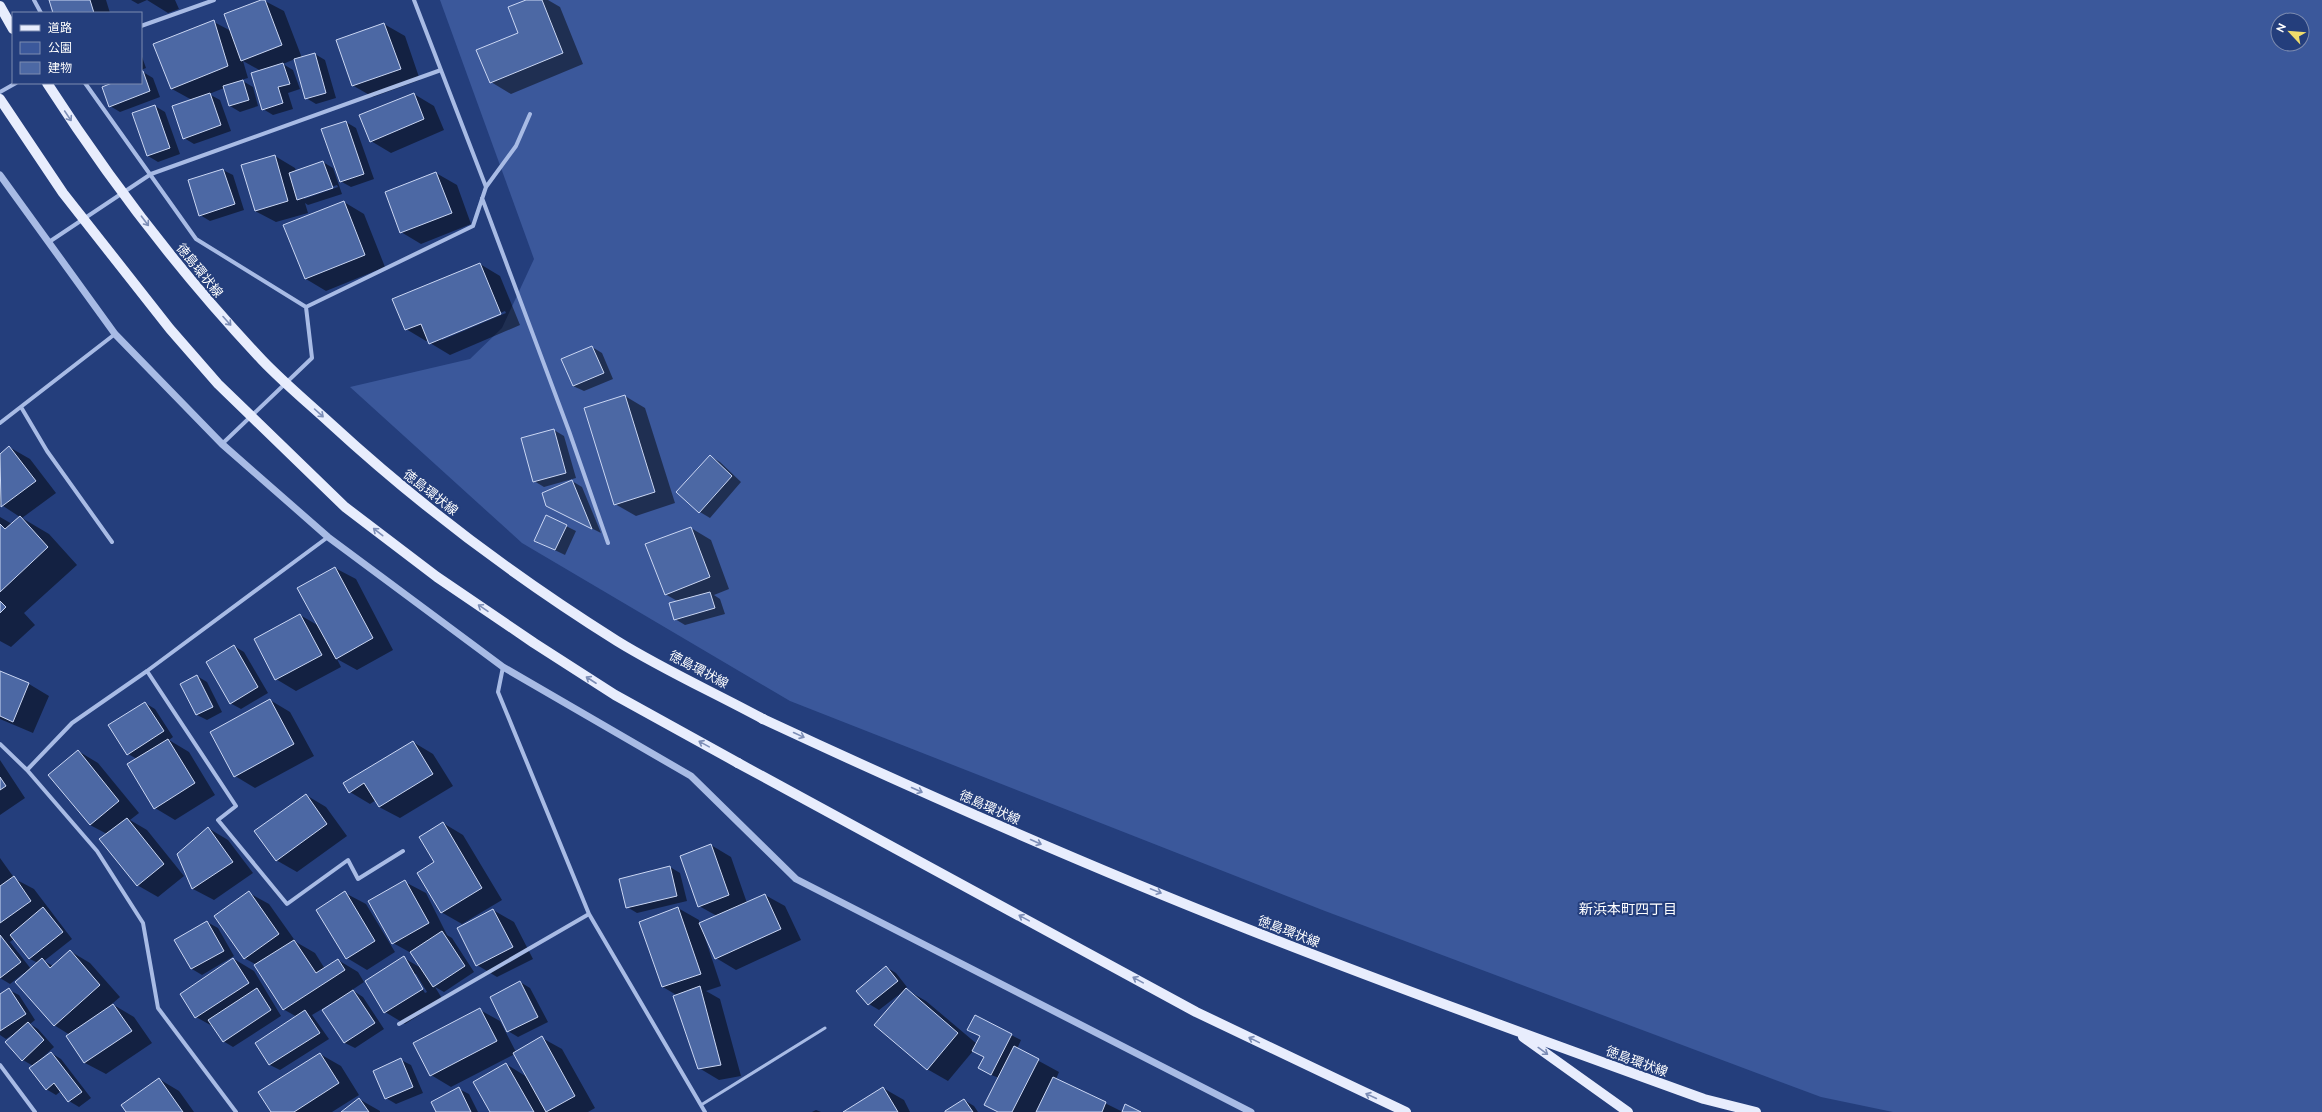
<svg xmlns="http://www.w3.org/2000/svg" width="2322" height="1112" viewBox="0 0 2322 1112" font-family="Raleway,'Noto Sans JP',sans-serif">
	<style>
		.green { fill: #3b589b; fill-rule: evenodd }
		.shadow { fill: #0007; fill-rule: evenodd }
		.building { fill: #4c68a4; stroke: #cbd7f4 }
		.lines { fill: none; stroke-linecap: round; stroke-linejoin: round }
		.service { stroke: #a8bbe5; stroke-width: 3 }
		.minor { stroke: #a8bbe5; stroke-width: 4 }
		.tertiary { stroke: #a8bbe5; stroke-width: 7 }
		.primary { stroke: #e8edfd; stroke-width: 10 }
		.primary-bridge { stroke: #e8edfd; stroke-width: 10 }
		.oneway { stroke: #7c8db6 }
		.labels { text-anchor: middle; stroke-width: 4; stroke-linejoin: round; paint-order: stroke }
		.street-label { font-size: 13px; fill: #fff; stroke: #243e7c }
		.neighbourhood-label { font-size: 14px; fill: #fff; stroke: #243e7c }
	</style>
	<rect width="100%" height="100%" fill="#243e7c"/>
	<path class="green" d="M440,0h1882v1112h-429l-72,-15 -496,-186 -535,-210 -268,-158 -172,-156 120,-28 32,-31 32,-69zM2278,20h24v24h-24z"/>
	<path class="shadow" d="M50,0h56l4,13h-56z
		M131,0h44l4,9 -11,4 -21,-13 -9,4z
		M263,0l21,11 18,47 13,-4 10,6 11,38 -20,6 -10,-6 -11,-39 -12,5 10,6 7,19 -12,4 5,16 -20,6 -10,-6 -2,-38 -18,-10 5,17 -7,2 12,7 5,19 -18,6 -10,-6 -6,-18 -15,6 11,6 11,31 -37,13 -10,-6 8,-38 -20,-11 -17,-44 59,-23 17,9z
		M528,0h20l12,7 23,57 -72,30 -20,-12 28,-49z
		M384,24l21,12 15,44 -47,17 -21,-12z
		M141,54l5,14 -5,2z
		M143,72l10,6 7,19 -40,15 -10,-6 5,-23h26z
		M414,94l20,12 10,24 -53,23 -20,-12z
		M155,106l10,6 15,42 -22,8 -10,-6 -15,-42z
		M346,122l10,6 18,51 -23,8 -11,-6z
		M275,156l20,12 1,3 27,-9 10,6 9,26 -34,11 -3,-2 3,10 -32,9 -21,-11zM337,185l1,2 -34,12v-3z
		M223,170l10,5 11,35 -34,11 -10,-6 -11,-35z
		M436,173l21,12 14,39 -50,20 -20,-12z
		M344,202l20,12 21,53 -59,24 -20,-12z
		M480,264l20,12 20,49 -70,30 -20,-12 -1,-3 -3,1 -20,-12zM505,311l1,2 -64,27v-3z
		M592,347l10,6 11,26 -29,12 -11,-5z
		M625,396l20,12 30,95 -39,13 -21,-12z
		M554,430l10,6 12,42 -32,9 -10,-6z
		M9,447l21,12 26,34 -34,25 27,16 28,31 -53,48 11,12 -24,22 -11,-6v-124l12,7 8,-7 -20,-13v-49z
		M710,456l10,6 21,20 -31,36 -10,-6z
		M572,481l10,6 19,46 -54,-27z
		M566,526l10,5 -11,24 -29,-14z
		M691,528l20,12 18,49 -15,6 6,4 5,15 -40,11 -10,-6 4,-17 -14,-8z
		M335,568l21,11 37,71 -36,20 -20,-11 4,8 -45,24 -20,-12 24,-64 19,11z
		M234,646l10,6 24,41 -27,16 -11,-6z
		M0,672l29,12 20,12 -16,37 -33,-14z
		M197,676l10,6 15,30 -15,8 -10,-5z
		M270,700l20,12 24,44 -59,32 -20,-12z
		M145,703l10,6 18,28 -4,3 20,12 26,43 -40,25 -20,-12 -18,-49 -9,-5z
		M413,742l20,12 20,32 -53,32 -21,-11 -3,-7 -6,4 -20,-12z
		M78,751l20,12 41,50 -9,7 17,10 37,46 -26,21 -21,-12 -30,-51 -17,-9z
		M0,760l25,38 -25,17z
		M306,795l20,12 21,29 -50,36 -21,-12z
		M443,823l20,12 39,65 -40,24 -21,-12 -6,-49z
		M208,828l20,12 25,33 -39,27 -21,-11 -15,-34z
		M711,845l20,12 16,46 18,-8 20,11 16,34 -65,30 -20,-12 -12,-23 17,51 -15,5 14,8 21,77 -22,4 -20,-12 -21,-72 -15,-9 -23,-65 38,-14 21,12 1,4 17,-8 -18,-10z
		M0,858l15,21 19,10 38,50 -28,22 9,5 17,-15 20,12 30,34 -8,7 22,13 18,26 -46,31 -21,-11 -17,-26 2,-2 -16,-10 -30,-52 -14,11 -10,-6zM14,939l16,20 8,4 -7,6 -21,-27z
		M670,867l10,6 7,28 -50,12 -10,-6z
		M405,882l21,11 21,42 5,3 22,34 -30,20 -9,-5 8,13 -38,24 -20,-12 19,-54 17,10 -8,-14 -20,-11zM413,974h3l11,18 -2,1z
		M249,893l20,11 27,38 19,11 10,16 13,-9 20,12 6,10 -12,8 11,7 21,32 -29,19 -10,-5 -21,-33 9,-6 -1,-1 -20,12 17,24 -49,31 -10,-5 -14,-22 41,-26 -14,-8 -26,-44 -13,-7z
		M345,893l21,11 29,48 -28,18 -20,-12z
		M493,910l21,12 19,37 -36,18 -20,-12z
		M207,922l11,6 16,28 -32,19 -10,-6 -17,-29z
		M234,959l20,12 27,45 -48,31 -10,-6 -9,-14 -18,-10z
		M886,967l10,6 11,14 -2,2 21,12 51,43 4,-7 -12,-7 42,5 10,5 -4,9 42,23 -3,7 67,33h-125l1,-34 -10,-4 -4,-17 -12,-6 -25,30 -21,-12 -22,-79 -26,20 -10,-6z
		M520,982l10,6 18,34 -30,15 -10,-6z
		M9,990l10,5 16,25 -5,4 8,5 16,18 -12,11 9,-5 10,6 30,39 -12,9 -10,-6 -8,-10 -5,4 -10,-6 -13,-23 -10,-6 -17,-18 6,-7 -6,4 -6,-4v-39z
		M480,1010l20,11 16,31 26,-14 20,11 33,59 -7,4h-96l14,-48 21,13 -12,-23 -64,33 -20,-12z
		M320,1054l21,12 18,29 -27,17h-60z
		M401,1060l10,5 12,28 -27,11 -10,-6z
		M159,1079l20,12 15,21h-66z
		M883,1088l21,12 6,12h-66z
		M459,1089l10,5 9,18h-40z
		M359,1099l21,12v1h-38z
		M964,1100l10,6 4,6h-31z
		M816,1110l5,2h-9z"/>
	<path class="building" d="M49,0h41l4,13h-41z
		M261,0h4l17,45 -41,16 -17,-47z
		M526,0h16l21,53 -73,30 -14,-33 42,-17 -10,-26z
		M214,20l14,46 -57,23 -18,-45z
		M384,23l17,46 -49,17 -16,-46z
		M315,53l11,40 -21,6 -11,-40z
		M283,63l7,21 -12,3 5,16 -21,7 -11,-37z
		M141,71h2l7,20 -41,16 -7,-20 10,-4h29z
		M243,80l6,20 -20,6 -6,-20z
		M210,93l11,32 -38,14 -11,-33z
		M414,93l10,26 -54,23 -11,-27z
		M155,105l15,43 -23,8 -15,-43z
		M346,121l18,53 -24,8 -19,-53z
		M275,155l13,46 -33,10 -14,-46z
		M323,161l10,27 -36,12 -8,-27z
		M223,169l12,35 -36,12 -11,-36z
		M436,172l16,41 -52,20 -15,-41z
		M344,201l21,54 -60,24 -22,-54z
		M480,263l21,51 -72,30 -8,-20 -16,6 -13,-31z
		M592,346l12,27 -31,13 -12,-27z
		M625,395l30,97 -41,13 -30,-97z
		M554,429l12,44 -33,9 -12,-44z
		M9,446l27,35 -35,26 -1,-53z
		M710,455l22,21 -33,37 -23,-21z
		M572,480l20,49 -46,-23 -4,-13z
		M546,515l21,10 -12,25 -21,-9z
		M20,516l28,31 -48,45v-68l5,5z
		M691,527l19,50 -45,18 -20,-51z
		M335,567l38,71 -37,21 -39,-71z
		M710,592l5,16 -41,12 -5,-17z
		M0,601l6,6 -6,6z
		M300,614l22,41 -47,25 -21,-41z
		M234,645l24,42 -28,17 -24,-42z
		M0,671l29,12 -16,39 -13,-6z
		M197,675l16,32 -17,8 -16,-31z
		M270,699l24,45 -60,33 -24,-45z
		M145,702l19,29 -37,24 -19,-30z
		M168,739l27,44 -41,26 -27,-45z
		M413,741l20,33 -54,33 -15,-24 -15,10 -6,-10z
		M78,750l41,51 -29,24 -42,-50z
		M0,777l6,9 -6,4z
		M306,794l21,30 -51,37 -22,-30z
		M127,818l37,46 -27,22 -38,-47z
		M443,822l39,66 -41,25 -24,-40 17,-11 -15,-25z
		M208,827l25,35 -41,27 -15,-35z
		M711,844l18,51 -31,12 -18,-51z
		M670,866l7,30 -51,12 -7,-29z
		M14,876l17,25 -31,22v-37z
		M405,880l24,43 -37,21 -24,-43z
		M249,891l30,43 -35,25 -30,-43z
		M345,891l30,50 -29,18 -30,-49z
		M765,894l16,35 -66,30 -16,-36z
		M43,907l20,25 -34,27 -19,-24z
		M678,907l23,67 -39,13 -23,-65z
		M493,909l20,38 -37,19 -19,-38z
		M207,921l17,30 -33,18 -17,-29z
		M442,931l23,35 -32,21 -23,-35z
		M0,935l21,27 -21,16z
		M294,940l22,33 22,-14 7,11 -62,40 -29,-45z
		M70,950l30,35 -46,41 -39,-44 27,-24 8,10z
		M404,956l19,33 -39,24 -19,-32z
		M233,958l16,25 -54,35 -15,-24z
		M886,966l12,15 -30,24 -12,-14z
		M520,981l18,36 -31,15 -17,-35z
		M700,986l21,79 -23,4 -25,-73z
		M9,988l17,26 -26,17v-37z
		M257,988l14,22 -48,32 -15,-22z
		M906,988l52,45 -31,37 -53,-45z
		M353,990l22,33 -31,20 -22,-33z
		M113,1004l19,27 -48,32 -18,-27z
		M480,1008l17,33 -67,35 -17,-33z
		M305,1010l15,23 -51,32 -14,-22z
		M975,1015l37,19 -21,41 -13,-7 6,-11 -12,-6 8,-15 -13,-6z
		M28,1022l16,18 -22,21 -17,-19z
		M542,1036l33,60 -29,16 -33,-59z
		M1014,1046l25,13 -27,53h-14l-14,-7z
		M51,1052l31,40 -14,10 -14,-19 -8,7 -17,-22z
		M320,1053l19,30 -45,29h-23l-13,-20z
		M401,1058l12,29 -28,12 -12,-28z
		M506,1063l28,49h-44l-17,-30z
		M1053,1077l53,25 -4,10h-66z
		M159,1078l24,34h-57l-5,-7z
		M459,1087l12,25h-35l-5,-10z
		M883,1087l15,25h-55z
		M359,1098l10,14h-28z
		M964,1099l9,13h-28v-1z
		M1125,1104l16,8h-19z"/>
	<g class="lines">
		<path class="service" d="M701,1105l124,-77"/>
		<path class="minor" d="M34,0l7,13
			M141,26l73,-26
			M85,83l111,156 110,68 6,51 -90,86
			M0,92l16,-9
			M486,187l30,-41 14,-32
			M482,198l87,233 39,112
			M49,242l102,-68 290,-104
			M306,307l167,-81 13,-39 -72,-187
			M21,407l26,44 65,91
			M0,423l115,-89
			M503,667l-5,25 91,222 116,198
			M147,671l89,135 -18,14 69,84 61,-44 10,19 45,-28
			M0,744l27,26 70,81 46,72 15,85 78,104
			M27,770l45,-47 75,-52 181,-134
			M399,1024l190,-110
			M0,1065l35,47"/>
		<path class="tertiary" d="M0,175l115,159 107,110 106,93 175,130 188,109 105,103 455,233"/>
		<path class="primary" d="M0,6l13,23
			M763,719c161,75 322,146 487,211 150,59 302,114 454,169l52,13
			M738,763l458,249 210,100
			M1523,1037l105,75"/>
		<path class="primary-bridge" d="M47,83c63,98 135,192 215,277 21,22 45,42 68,63 88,81 185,154 287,218 47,29 98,52 146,78
			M0,99l63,94 107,136 48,55 127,123 92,70 97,66 81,52 123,68"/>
	</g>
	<defs><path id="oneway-shaft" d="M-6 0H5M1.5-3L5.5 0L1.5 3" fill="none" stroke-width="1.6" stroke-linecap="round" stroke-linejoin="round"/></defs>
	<g class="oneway">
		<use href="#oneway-shaft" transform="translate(68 116) rotate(56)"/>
		<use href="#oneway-shaft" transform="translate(145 221) rotate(53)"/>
		<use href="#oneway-shaft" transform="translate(227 321) rotate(48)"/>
		<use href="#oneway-shaft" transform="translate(319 413) rotate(42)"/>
		<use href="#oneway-shaft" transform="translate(378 532) rotate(-142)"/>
		<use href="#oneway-shaft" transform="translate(483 608) rotate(-146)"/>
		<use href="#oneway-shaft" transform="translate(591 680) rotate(-147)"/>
		<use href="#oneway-shaft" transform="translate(799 735) rotate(25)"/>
		<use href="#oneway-shaft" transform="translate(704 744) rotate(-151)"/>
		<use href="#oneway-shaft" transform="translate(917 790) rotate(24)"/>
		<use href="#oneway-shaft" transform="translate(1036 842) rotate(24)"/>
		<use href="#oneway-shaft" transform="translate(1156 891) rotate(22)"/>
		<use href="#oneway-shaft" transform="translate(1024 918) rotate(-151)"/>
		<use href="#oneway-shaft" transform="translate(1138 980) rotate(-151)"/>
		<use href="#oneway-shaft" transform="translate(1254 1040) rotate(-154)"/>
		<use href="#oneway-shaft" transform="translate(1543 1051) rotate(36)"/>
		<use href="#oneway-shaft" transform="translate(1371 1096) rotate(-155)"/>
	</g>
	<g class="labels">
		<g class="street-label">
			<text transform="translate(200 270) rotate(51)" y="5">徳島環状線</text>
			<text transform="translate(431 492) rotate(38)" y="5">徳島環状線</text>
			<text transform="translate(699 669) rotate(28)" y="5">徳島環状線</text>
			<text transform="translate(990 807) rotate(24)" y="5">徳島環状線</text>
			<text transform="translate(1289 931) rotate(21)" y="5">徳島環状線</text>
			<text transform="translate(1637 1061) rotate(20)" y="5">徳島環状線</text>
		</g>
		<g class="neighbourhood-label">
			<text x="1628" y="914">新浜本町四丁目</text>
		</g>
	</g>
	<rect x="12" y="12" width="130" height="72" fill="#243e7c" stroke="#7c8bb0"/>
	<rect x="20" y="25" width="20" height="6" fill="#e8edfd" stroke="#7c8bb0"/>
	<text x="48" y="32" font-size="12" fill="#ffffff">道路</text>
	<rect x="20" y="42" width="20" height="12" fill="#3b589b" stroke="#7c8bb0"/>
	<text x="48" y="52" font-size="12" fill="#ffffff">公園</text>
	<rect x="20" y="62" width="20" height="12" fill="#4c68a4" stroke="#7c8bb0"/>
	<text x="48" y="72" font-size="12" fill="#ffffff">建物</text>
	<g transform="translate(2290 32) rotate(296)"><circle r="19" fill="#243e7c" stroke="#7c8bb0"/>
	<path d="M0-3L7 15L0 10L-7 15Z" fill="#efdc6c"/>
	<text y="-6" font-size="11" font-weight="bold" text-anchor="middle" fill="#ffffff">N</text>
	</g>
</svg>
